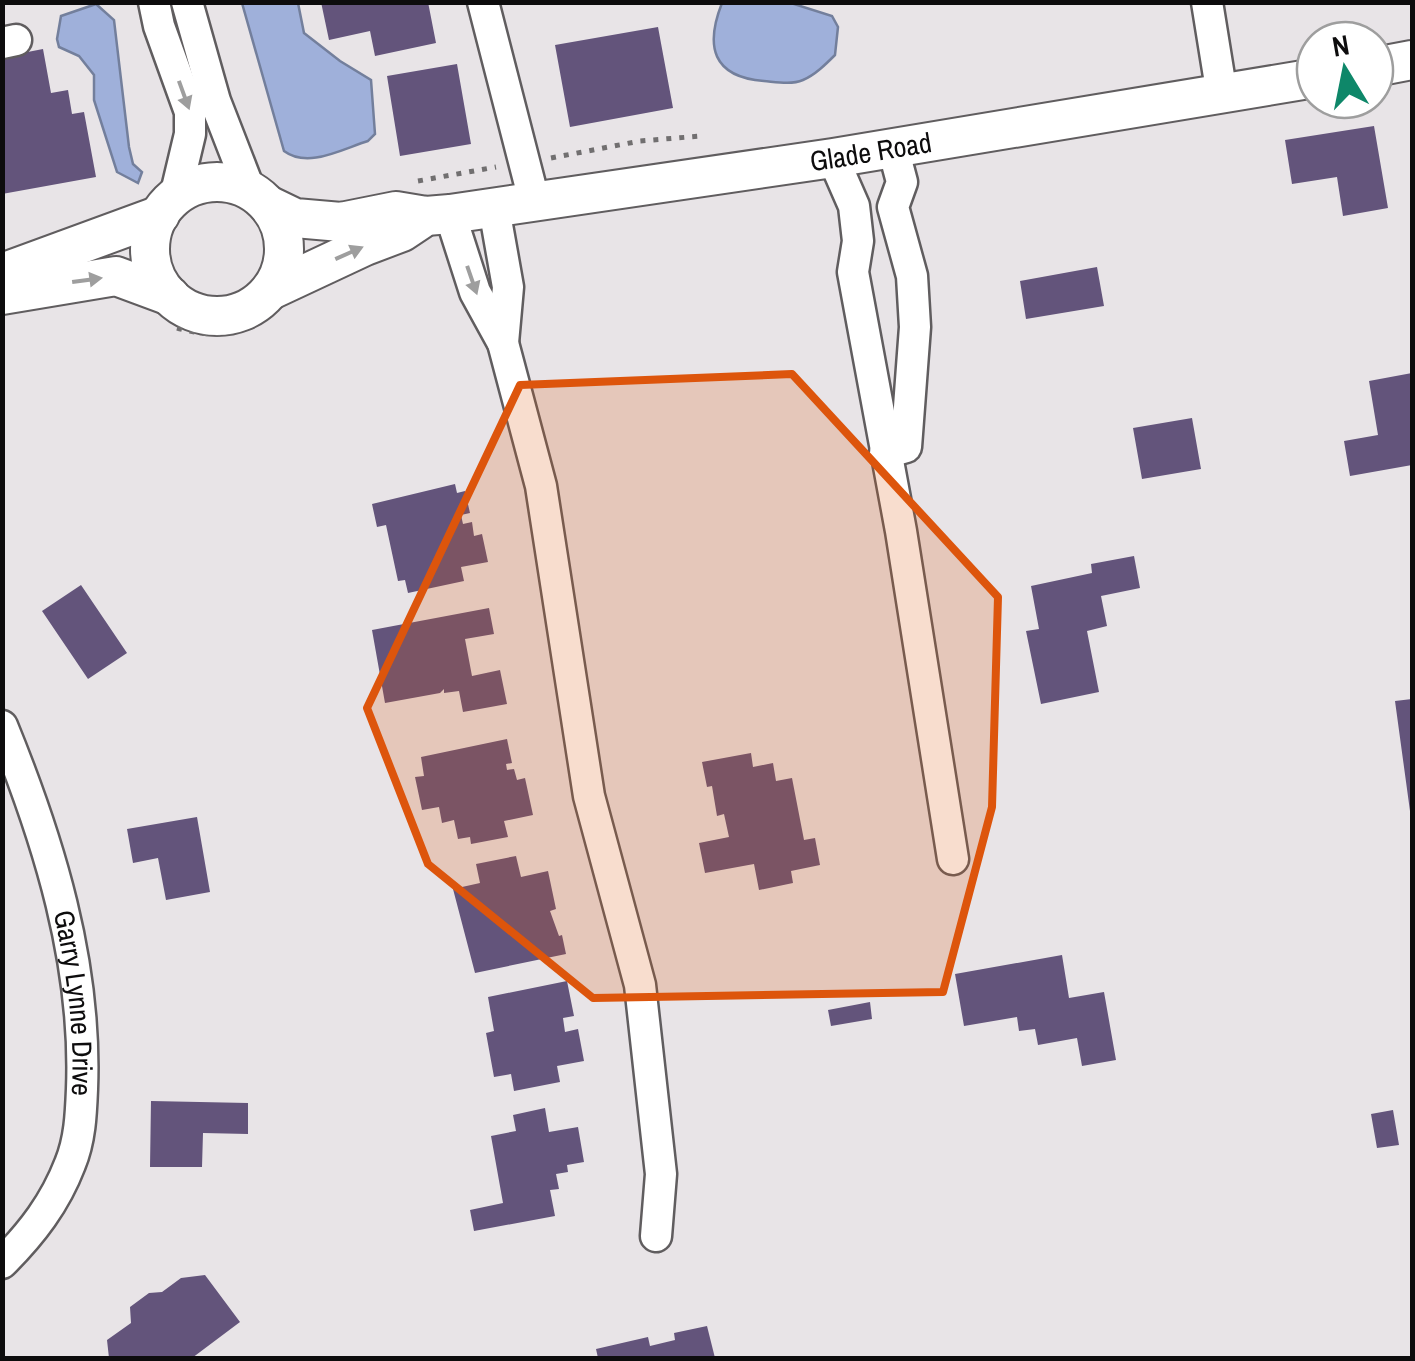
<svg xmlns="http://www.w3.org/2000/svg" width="1415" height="1361" viewBox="0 0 1415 1361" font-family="'Archivo Narrow',sans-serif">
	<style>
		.water { fill: #9fb0da; stroke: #737f9c; stroke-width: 2.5 }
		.building { fill: #63547b }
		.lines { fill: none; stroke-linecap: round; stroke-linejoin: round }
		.minor-casing { stroke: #605d5f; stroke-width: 35 }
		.major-casing { stroke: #605d5f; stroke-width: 42 }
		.path { stroke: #716f70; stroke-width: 5; stroke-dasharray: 5 8; stroke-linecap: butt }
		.minor { stroke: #fff; stroke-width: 30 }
		.major { stroke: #fff; stroke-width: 38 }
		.oneway { fill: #9e9e9e }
		.marked { fill: #dd550c; fill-opacity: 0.2; stroke: #dd550c; stroke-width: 8; stroke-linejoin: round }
		.labels { text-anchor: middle; stroke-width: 10; stroke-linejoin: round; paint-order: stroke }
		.street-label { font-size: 28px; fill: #0d0c0d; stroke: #fff }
	</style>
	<rect width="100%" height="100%" fill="#e8e4e7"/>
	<path class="water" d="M242,3h56l6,30 36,28 31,19 4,54 -7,7c-26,8 -60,28 -84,10z
		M722,3h69l41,13 6,11 -3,28c-9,9 -20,20 -32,25 -12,5 -27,2 -39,1 -52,-4 -59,-35 -42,-78z
		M96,4l18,16 15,127 4,17 9,8 -4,11 -21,-11 -23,-72v-25l-15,-19 -20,-9 -2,-8 4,-23z"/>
	<path class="building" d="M321,2h107l8,41 -61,13 -5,-25 -41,9z
		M658,27l15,81 -103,19 -15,-82z
		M43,49l8,44 17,-3 4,24 12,-2 12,65 -94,17v-137z
		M457,64l14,80 -71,12 -13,-80z
		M1374,126l14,82 -45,8 -6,-39 -45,7 -7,-44z
		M1097,267l7,39 -78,13 -6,-38z
		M1412,373v92l-62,11 -6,-35 34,-6 -9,-54z
		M1192,418l9,51 -59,10 -9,-51z
		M455,484l2,9 8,-2 5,22 -9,2 2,9 9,-2 2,14 8,-2 6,28 -27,5 3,14 -56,12 -3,-13 -7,1 -12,-56 -9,2 -5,-23z
		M1134,556l6,32 -39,8 6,30 -20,5 12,61 -58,12 -15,-73 13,-2 -8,-43 61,-13 -1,-9z
		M81,585l46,68 -39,26 -46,-68z
		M489,608l5,26 -29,5 7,37 28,-6 7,34 -44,8 -4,-21 -15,2v-4l-4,4 -55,10 -13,-73z
		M1412,699v112h-2l-15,-110z
		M507,739l5,24 -6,1 1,6 7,-1 3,11 8,-2 8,37 -29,6 4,16 -37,7 -1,-7 -12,2 -4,-19 -12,3 -3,-16 -17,3 -7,-33 9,-1 -3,-19z
		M751,753l2,14 20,-4 3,18 16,-3 12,62 11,-2 5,27 -29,6 2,12 -34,7 -5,-26 -49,9 -6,-30 30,-6 -5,-23 -7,2 -5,-30 -5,1 -5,-25z
		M197,817l13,75 -44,8 -8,-42 -25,5 -6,-34z
		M516,856l5,21 27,-6 8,38 -6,2 9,25 3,-1 4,19 -91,19 -22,-84 27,-6 -4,-19z
		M1062,955l7,43 35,-6 12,68 -34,6 -5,-28 -39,7 -3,-16 -16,2 -2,-14 -53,9 -9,-52z
		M567,981l7,35 -11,2 2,14 13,-3 6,32 -27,5 3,16 -46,9 -3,-17 -17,3 -8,-44 8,-2 -6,-34z
		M870,1002l2,17 -41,7 -3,-16z
		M151,1101l97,2v31l-45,-1 -1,34h-52z
		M545,1108l4,24 29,-5 6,35 -17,3 1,7 -12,2 3,15 -9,1 5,26 -81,15 -4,-21 33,-7 -12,-67 25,-5 -3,-16z
		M1393,1110l6,35 -22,3 -6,-34z
		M205,1275l35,47 -48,36h-83l-2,-18 24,-17 -1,-16 19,-14 13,-1 19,-14z
		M707,1326l8,32h-117l-2,-9 52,-12 2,9 25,-6 -1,-7z"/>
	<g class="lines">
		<defs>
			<g id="minor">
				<path d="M154,2l5,24 31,86v22l-15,63"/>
				<path d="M187,2l28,99 35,90"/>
				<path d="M483,2l51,198"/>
				<path d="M1207,2l15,93"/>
				<path d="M2,43l14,-3"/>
				<path d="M833,158l21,48 4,35 -5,31 48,259 52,328"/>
				<path d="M494,208l14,79 -5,56"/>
				<path d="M450,214l25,78 28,51 38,143 48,310 51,189 21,189 -5,62"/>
				<path d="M885,453l21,-6 9,-120 -3,-51 -19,-69 9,-25 -9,-34"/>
				<path id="s1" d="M2,726c47,115 85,238 80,363 -1,25 -2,51 -12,75 -15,39 -38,69 -68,99"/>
			</g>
			<g id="major">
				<path d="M1375,67l37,-7"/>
				<circle cx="217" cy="249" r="67"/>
				<path id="s2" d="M268,205l27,13 46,4 55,-11 30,5 24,-2 383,-56 482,-80"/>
				<path d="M2,273l158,-58"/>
				<path d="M271,290l94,-44 37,-14 18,-12"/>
				<path d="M2,295l114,-19 54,20"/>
			</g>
		</defs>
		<use href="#minor" class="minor-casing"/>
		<use href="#major" class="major-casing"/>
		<path class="path" d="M551,158l89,-17 61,-5
			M418,181l78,-14
			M177,328c32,9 56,9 85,-9"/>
		<use href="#minor" class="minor"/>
		<use href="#major" class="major"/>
	</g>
	<defs><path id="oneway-solid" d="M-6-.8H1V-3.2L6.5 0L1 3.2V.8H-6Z" transform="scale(2.5)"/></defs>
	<g class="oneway">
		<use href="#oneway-solid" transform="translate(184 95) rotate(70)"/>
		<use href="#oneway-solid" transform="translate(349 253) rotate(-24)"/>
		<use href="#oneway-solid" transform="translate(87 280) rotate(-8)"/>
		<use href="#oneway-solid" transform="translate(472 280) rotate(71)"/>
	</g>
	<path class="marked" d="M792,374l206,223 -6,210 -49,185 -350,6 -165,-134 -61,-156 153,-323z"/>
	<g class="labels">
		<g class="street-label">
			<text dy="10" stroke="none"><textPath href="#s2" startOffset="612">Glade Road</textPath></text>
			<text dy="10" stroke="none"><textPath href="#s1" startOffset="288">Garry Lynne Drive</textPath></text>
		</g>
	</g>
	<rect width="1415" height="1361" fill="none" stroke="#0d0c0d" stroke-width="10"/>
	<g transform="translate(1345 70) rotate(350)"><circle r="48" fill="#ffffff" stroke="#9e9e9e" stroke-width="2.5"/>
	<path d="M0-8L18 38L0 25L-18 38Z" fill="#0e8769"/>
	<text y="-15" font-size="28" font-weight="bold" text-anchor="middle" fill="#0d0c0d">N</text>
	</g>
</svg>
